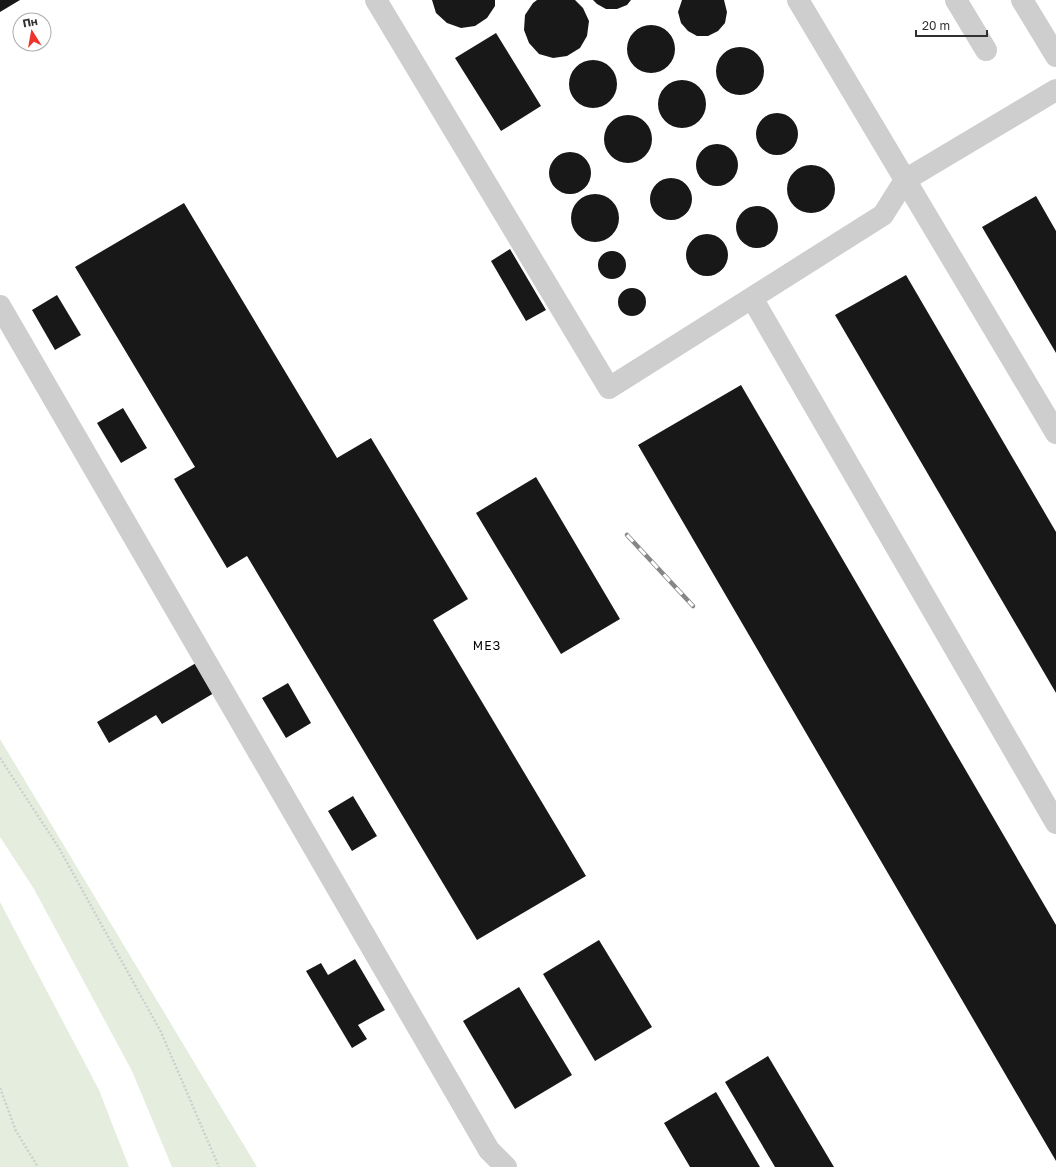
<svg xmlns="http://www.w3.org/2000/svg" width="1056" height="1167" viewBox="0 0 1056 1167" font-family="'Golos Text',sans-serif">
	<style>
		.green { fill: #e5eede }
		.building { fill: #181818 }
		.lines { fill: none; stroke-linecap: round; stroke-linejoin: round }
		.path { stroke: #cecece; stroke-width: 2.5; stroke-dasharray: 2 2; stroke-linecap: butt }
		.minor { stroke: #cecece; stroke-width: 22 }
		.rail-casing { stroke: #868686; stroke-width: 4.5 }
		.rail { stroke: #fff; stroke-width: 3; stroke-dasharray: 9; stroke-linecap: butt }
		.labels { text-anchor: middle; stroke-width: 4; stroke-linejoin: round; paint-order: stroke }
		.quarter-label { font-size: 12px; letter-spacing: 1px; fill: #000; stroke: #fff }
	</style>
	<rect width="100%" height="100%" fill="#fff"/>
	<path class="green" d="M0,739l257,428h-85l-40,-96 -98,-182 -34,-52z
		M0,902l99,188 30,77h-129z"/>
	<path class="building" d="M0,0h20l-20,12z
		M432,0h63v6l-8,12 -12,8 -14,2 -14,-5 -11,-10z
		M537,0h38l8,8 6,13 -2,15 -7,12 -13,8 -14,2 -14,-4 -10,-11 -5,-13 1,-15 8,-12z
		M593,0h38l-4,5 -10,4h-11l-9,-5z
		M682,0h42l3,12 -2,11 -7,8 -10,5h-11l-9,-5 -7,-8 -3,-11z
		M627 49a24 24 0 1 1 48 0a24 24 0 1 1-48 0Z
		M496,33l45,73 -40,25 -46,-73z
		M716 71a24 24 0 1 1 48 0a24 24 0 1 1-48 0Z
		M569 84a24 24 0 1 1 48 0a24 24 0 1 1-48 0Z
		M658 104a24 24 0 1 1 48 0a24 24 0 1 1-48 0Z
		M756 134a21 21 0 1 1 42 0a21 21 0 1 1-42 0Z
		M604 139a24 24 0 1 1 48 0a24 24 0 1 1-48 0Z
		M696 165a21 21 0 1 1 42 0a21 21 0 1 1-42 0Z
		M549 173a21 21 0 1 1 42 0a21 21 0 1 1-42 0Z
		M787 189a24 24 0 1 1 48 0a24 24 0 1 1-48 0Z
		M650 199a21 21 0 1 1 42 0a21 21 0 1 1-42 0Z
		M571 218a24 24 0 1 1 48 0a24 24 0 1 1-48 0Z
		M1036,196l20,35v122l-74,-126z
		M184,203l153,255 34,-20 97,161 -35,21 153,256 -109,64 -230,-384 -20,12 -53,-89 21,-12 -120,-200z
		M736 227a21 21 0 1 1 42 0a21 21 0 1 1-42 0Z
		M686 255a21 21 0 1 1 42 0a21 21 0 1 1-42 0Z
		M510,249l36,61 -20,11 -35,-60z
		M598 265a14 14 0 1 1 28 0a14 14 0 1 1-28 0Z
		M906,275l150,257v161l-221,-378z
		M618 302a14 14 0 1 1 28 0a14 14 0 1 1-28 0Z
		M57,295l24,40 -26,15 -23,-40z
		M741,385l315,540v236l-418,-716z
		M123,408l24,40 -26,15 -24,-40z
		M536,477l84,142 -59,35 -85,-141z
		M196,663l18,30 -52,31 -6,-9 -47,28 -12,-21z
		M288,683l23,40 -25,15 -24,-40z
		M353,796l24,40 -25,15 -24,-40z
		M599,940l53,87 -57,34 -52,-87z
		M355,959l30,51 -27,15 9,14 -15,9 -46,-77 15,-8 7,12z
		M519,987l53,88 -57,34 -52,-88z
		M768,1056l66,111h-59l-50,-85z
		M716,1092l44,75h-70l-26,-44z"/>
	<g class="lines">
		<path class="path" d="M0,758l59,90 102,184 58,135
			M0,1088l16,43 22,36"/>
		<path class="minor" d="M376,0l233,388 274,-173 22,-35 151,-90
			M798,0l258,433
			M956,0l30,50
			M1022,0l34,56
			M752,298l304,525
			M0,306l489,844 17,17"/>
		<defs>
			<path id="rail" d="M627,535l66,71"/>
		</defs>
		<use href="#rail" class="rail-casing"/>
		<use href="#rail" class="rail"/>
	</g>
	<g class="labels">
		<g class="quarter-label">
			<text x="487" y="650">МЕЗ</text>
		</g>
	</g>
	<g transform="translate(32 32) rotate(349)"><circle r="19" fill="#ffffff" stroke="#adadad"/>
	<path d="M0-3L7 15L0 10L-7 15Z" fill="#ef322c"/>
	<text y="-6" font-size="11" font-weight="bold" text-anchor="middle" fill="#313131">Пн</text>
	</g>
	<path d="M916 30v6h71v-6" fill="none" stroke="#313131" stroke-width="2"/>
	<text x="922" y="30" font-size="12" fill="#313131" stroke="#ffffff" stroke-width="3" paint-order="stroke">20 m</text>
</svg>
